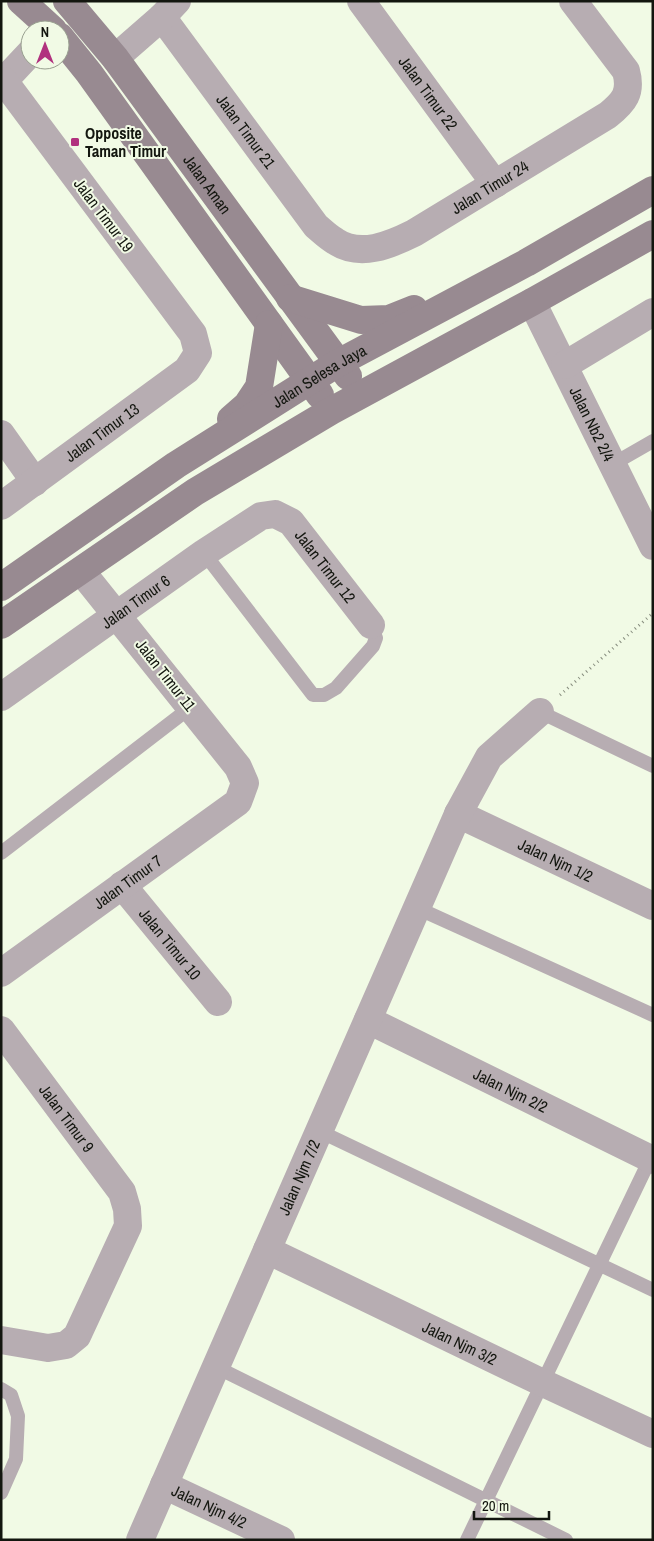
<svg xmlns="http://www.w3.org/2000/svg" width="654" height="1541" viewBox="0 0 654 1541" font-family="'Archivo Narrow',sans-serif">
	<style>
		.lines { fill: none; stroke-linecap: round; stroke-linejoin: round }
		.path { stroke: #878d7e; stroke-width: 3; stroke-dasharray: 1 4; stroke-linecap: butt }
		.lane { stroke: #b7adb2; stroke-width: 14 }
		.street { stroke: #b7adb2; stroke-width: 28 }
		.secondary { stroke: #988a91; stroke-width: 28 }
		.poi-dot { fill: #b1317e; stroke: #f1fae5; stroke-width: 2 }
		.labels { text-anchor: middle; stroke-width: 4; stroke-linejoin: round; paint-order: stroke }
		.street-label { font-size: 16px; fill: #13160f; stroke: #f1fae5 }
		.poi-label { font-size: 16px; font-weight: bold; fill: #13160f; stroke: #f1fae5; text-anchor: start }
	</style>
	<rect width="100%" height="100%" fill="#f1fae5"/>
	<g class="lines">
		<path class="path" d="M560,695l93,-82"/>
		<path class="lane" d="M613,464l40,-23
			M204,553l109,142h11l12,-7 37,-42 3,-8 -5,-13
			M540,712l113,54
			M1,853l190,-146
			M417,908l236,107
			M319,1131l334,159
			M216,1367l350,173
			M1,1389l10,6 7,21 -2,43 -15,34
			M467,1540l185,-385"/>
		<g class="street">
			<path id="s1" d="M361,1l134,183"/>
			<path id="s2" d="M162,17l154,209c6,5 12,11 19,15 25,17 55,4 79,-8l194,-118c16,-13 24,-22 18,-44l-53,-70"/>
			<path d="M115,58l47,-41 15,-16"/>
			<path d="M1,84l29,-31"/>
			<path id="s3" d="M532,302l121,244"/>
			<path d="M565,365l88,-53"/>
			<path d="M1,434l34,48"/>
			<path id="s4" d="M1,506l186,-136 11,-17 -5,-19 -189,-253"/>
			<path id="s5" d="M1,697l203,-144 57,-37 14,-2 16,8 80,103"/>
			<path id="s6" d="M458,814l195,92"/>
			<path id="s7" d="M122,885l96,117"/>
			<path id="s8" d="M1,973l237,-171 7,-19 -7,-16 -157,-196"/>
			<path id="s9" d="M368,1020l285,140"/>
			<path id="s10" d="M1,1030l121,162 5,17 1,17 -51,110 -11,9 -18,3 -47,-8"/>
			<path id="s11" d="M267,1250l276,133 110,51"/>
			<path id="s12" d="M164,1485l117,55"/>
			<path id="s13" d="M140,1540l318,-726 31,-57 51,-45"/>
		</g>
		<g class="secondary">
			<path d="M21,1l32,29"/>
			<path id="s14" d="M67,1l48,57 233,318"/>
			<path d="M60,37l29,36 231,322"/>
			<path d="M290,298l71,22 28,-1 25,-10"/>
			<path d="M231,419l16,-14 12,-18 10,-63"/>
			<path id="s15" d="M1,587l175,-122 162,-102 188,-100 127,-73"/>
			<path d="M1,625l194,-133 136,-81 201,-109 121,-68"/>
		</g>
	</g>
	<rect class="poi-dot" x="70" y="137" width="10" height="10" rx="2.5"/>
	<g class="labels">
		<g class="street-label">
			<text dy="6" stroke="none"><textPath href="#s1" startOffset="114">Jalan Timur 22</textPath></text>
			<text dy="6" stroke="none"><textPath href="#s2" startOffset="142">Jalan Timur 21</textPath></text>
			<text dy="6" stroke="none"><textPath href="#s14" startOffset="231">Jalan Aman</textPath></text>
			<text dy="6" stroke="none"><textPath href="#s2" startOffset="456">Jalan Timur 24</textPath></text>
			<text transform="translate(104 215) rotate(53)" y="6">Jalan Timur 19</text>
			<text dy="6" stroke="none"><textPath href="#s15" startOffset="382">Jalan Selesa Jaya</textPath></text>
			<text dy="6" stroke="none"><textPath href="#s3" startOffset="136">Jalan Nb2 2/4</textPath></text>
			<text dy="6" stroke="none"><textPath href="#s4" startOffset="125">Jalan Timur 13</textPath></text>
			<text dy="6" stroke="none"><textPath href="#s5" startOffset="405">Jalan Timur 12</textPath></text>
			<text dy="6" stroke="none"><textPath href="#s5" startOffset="165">Jalan Timur 6</textPath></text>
			<text transform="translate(166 675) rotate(52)" y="6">Jalan Timur 11</text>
			<text dy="6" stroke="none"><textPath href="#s6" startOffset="108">Jalan Njm 1/2</textPath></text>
			<text dy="6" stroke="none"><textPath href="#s8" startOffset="156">Jalan Timur 7</textPath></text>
			<text dy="6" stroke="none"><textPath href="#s7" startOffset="76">Jalan Timur 10</textPath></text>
			<text dy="6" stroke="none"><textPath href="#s9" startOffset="159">Jalan Njm 2/2</textPath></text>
			<text dy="6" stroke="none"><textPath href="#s10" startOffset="110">Jalan Timur 9</textPath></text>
			<text dy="6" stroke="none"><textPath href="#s13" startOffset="396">Jalan Njm 7/2</textPath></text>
			<text dy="6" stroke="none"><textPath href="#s11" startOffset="214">Jalan Njm 3/2</textPath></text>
			<text dy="6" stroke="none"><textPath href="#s12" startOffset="50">Jalan Njm 4/2</textPath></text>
		</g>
		<g class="poi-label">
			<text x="85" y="139">Opposite<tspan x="85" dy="18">Taman Timur</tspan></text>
		</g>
	</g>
	<rect width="654" height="1541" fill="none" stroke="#13160f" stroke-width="5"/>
	<g transform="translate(45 45)"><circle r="24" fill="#f1fae5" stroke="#989f8f"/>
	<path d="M0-4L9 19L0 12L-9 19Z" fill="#b1317e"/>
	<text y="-8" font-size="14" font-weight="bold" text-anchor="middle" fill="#13160f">N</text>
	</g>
	<path d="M474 1511v8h75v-8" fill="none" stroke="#13160f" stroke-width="2.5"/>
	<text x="482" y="1511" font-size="15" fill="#13160f" stroke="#f1fae5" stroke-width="4" paint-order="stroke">20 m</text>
</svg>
